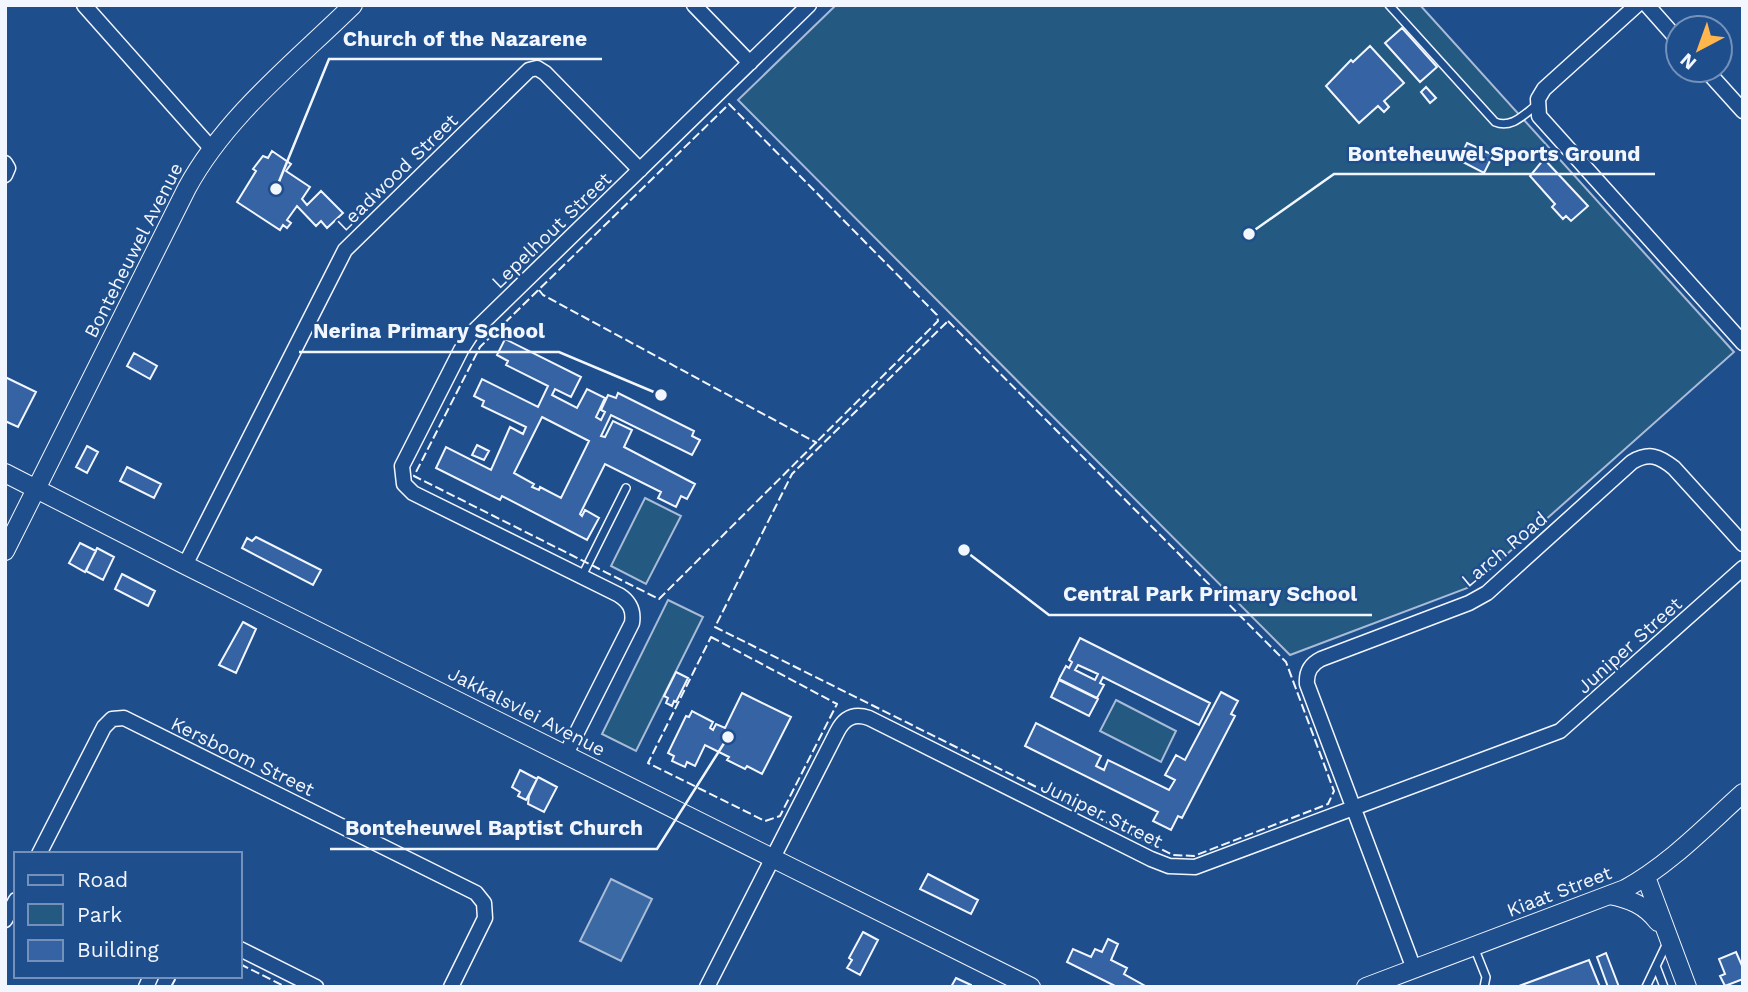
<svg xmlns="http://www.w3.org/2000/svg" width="1748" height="992" viewBox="0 0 1748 992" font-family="'Work Sans',sans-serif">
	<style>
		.green { fill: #245a82; stroke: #a8bbd7; stroke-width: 2 }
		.water { fill: #3b69a3; stroke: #a8bbd7; stroke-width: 2 }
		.building { fill: #3563a3; stroke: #f2f6ff; stroke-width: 2; fill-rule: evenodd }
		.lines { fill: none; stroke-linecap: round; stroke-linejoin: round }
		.service-casing { stroke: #f2f6ff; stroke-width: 10 }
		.minor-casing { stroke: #f2f6ff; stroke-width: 17 }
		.tertiary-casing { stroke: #f2f6ff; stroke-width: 20 }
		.service { stroke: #1f4e8c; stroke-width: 7 }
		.minor { stroke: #1f4e8c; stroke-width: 14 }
		.tertiary { stroke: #1f4e8c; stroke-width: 18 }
		.fence { stroke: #f2f6ff; stroke-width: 2; stroke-dasharray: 9 3.5; stroke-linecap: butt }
		.labels { text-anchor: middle; stroke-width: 5; stroke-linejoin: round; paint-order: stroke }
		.street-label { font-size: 19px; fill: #f2f6ff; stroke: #1f4e8c }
		.leader { fill: none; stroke: #f2f6ff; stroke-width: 2.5 }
		.callout-dot { fill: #f2f6ff; stroke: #1f4e8c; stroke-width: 2.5 }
		.callout-label { font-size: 21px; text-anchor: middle; font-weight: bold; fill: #f2f6ff; stroke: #1f4e8c; stroke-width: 5; stroke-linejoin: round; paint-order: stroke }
	</style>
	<rect width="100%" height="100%" fill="#1f4e8c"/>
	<path class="green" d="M836,5h584l314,347 -264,235 -180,68 -552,-555z
		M645,498l36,18 -35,68 -35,-18z
		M668,600l35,17 -67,134 -34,-17z
		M1116,700l60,31 -15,31 -61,-31z"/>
	<path class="water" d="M611,879l41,20 -31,62 -41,-20z"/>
	<path class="building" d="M1402,28l35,39 -17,15 -35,-39z
		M1370,46l34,37 -20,18 5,6 -5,5 -6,-6 -19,17 -33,-37 25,-26 2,2z
		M1426,87l10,11 -6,5 -9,-11z
		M1467,143l26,12 -9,18 -25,-13z
		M272,151l19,13 -5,7 24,16 -8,12 5,6 14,-14 22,22 -16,15 -6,-7 -5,5 -19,-20 -10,14 4,3 -4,5 -4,-3 -3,5 -43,-28 19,-31 -3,-2 10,-13 5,2z
		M1544,159l44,47 -17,15 -5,-5 -3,3 -11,-12 3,-3 -25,-28z
		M505,339l76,38 -10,20 -16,-8 -3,6 25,13 10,-19 18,9 -9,19 5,3 4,-8 -4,-2 7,-15 8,3 2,-5 76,38 -2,5 8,4 -8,15 -81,-40 -10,21 4,1 8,-16 19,9 -8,17 71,37 -8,15 -6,-3 -5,11 -18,-9 3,-6 -56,-28 -25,50 2,2 3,-6 14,8 -12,22 -85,-44 -2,4 -64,-32 10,-21 45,23 19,-43 13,7 3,-7 -44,-21 2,-5 -10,-5 8,-17 56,28 10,-21 -42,-21 2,-4 -11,-6zM542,417l47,24 -28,57 -21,-11 -1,3 -7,-3 2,-3 -20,-11z
		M134,353l23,13 -7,13 -23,-13z
		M5,377l31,15 -18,35 -13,-6z
		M477,445l12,6 -5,9 -12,-5z
		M87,446l11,6 -11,21 -11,-6z
		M127,467l34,17 -7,14 -34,-17z
		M256,537l65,33 -8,15 -71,-37 5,-10 5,3z
		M80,543l16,8 -11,21 -16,-9z
		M97,548l17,9 -11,23 -17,-9z
		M122,574l33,17 -7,15 -33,-17z
		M243,622l13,7 -20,44 -17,-8z
		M1080,638l130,65 -11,22 -96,-48 -3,6 4,2 -7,13 -38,-19 7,-13 3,2 3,-6 -3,-2zM1078,665l20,9 -3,6 -20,-10z
		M676,672l12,6 -12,24 -2,-1 -2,5 -6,-3 2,-5 -4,-2z
		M1059,680l39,19 -9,17 -38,-19z
		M1221,692l17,9 -7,13 4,2 -53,102 -4,-2 -7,14 -18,-9 5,-9 -133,-66 11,-23 65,33 -5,10 8,4 4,-10 61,30 6,-10 -10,-5 11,-20 9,5z
		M742,693l49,24 -29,57 -15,-8 -2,3 -18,-9 2,-3 -24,-12 -10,21 -8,-4 -2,5 -13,-6 2,-5 -6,-3 18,-37 3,1 3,-6 21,11 -3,6 3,2 3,-6 9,4z
		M520,770l17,9 -11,21 -8,-4 2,-4 -8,-5z
		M538,777l19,10 -13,25 -16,-8 1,-8z
		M928,874l50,26 -7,14 -51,-25z
		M863,932l15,8 -18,35 -13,-7 5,-8 -3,-2z
		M1108,939l10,5 -7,16 16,8 -3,6 23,13h-30l-50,-25 6,-13 18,8 4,-8 7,3z
		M1736,952l7,16v11l-18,7 -5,-10 5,-2 -6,-15z
		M1606,953l13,34h-11l-11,-30z
		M1589,960l11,27 -81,-1z
		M956,978l15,7v2h-20z"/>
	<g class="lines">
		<defs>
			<path id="service" d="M1389,5l106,117c17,7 29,-8 42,-17
				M582,576l44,-88
				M1474,947l12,30 -2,10
				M1656,966l8,21
				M1646,987l21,-44"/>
			<path id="minor" d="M84,5l127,143
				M694,5l56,58
				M1637,5l-93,84 -6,10 1,17 204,227
				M1647,5l31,35
				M1706,70l37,41
				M5,163l3,5 -3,7
				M185,565l160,-315 184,-180 8,-2 8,5 95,97
				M566,754l66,-131c2,-13 -2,-21 -13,-28l-206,-102 -9,-9 -2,-18 59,-116 11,-17 337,-328
				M39,854l65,-127 8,-8 12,-1 352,175 8,10 1,15 -34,69
				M5,920l11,-20
				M240,949l76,38
				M1414,969l-107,-285c-1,-12 4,-20 14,-25l148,-56 18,-10 145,-131c17,-10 27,-6 42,6l69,76
				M146,987l5,-11
				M707,987l130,-255c7,-14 17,-19 32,-14l282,141 18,7 26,1 365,-136 183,-163"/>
			<path id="tertiary" d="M5,473l180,92 846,422
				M5,551l182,-363c39,-72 108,-126 166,-183
				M1646,877l41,110
				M1609,895c21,4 36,10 49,27
				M1366,987l259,-98c45,-25 80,-62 118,-96"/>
		</defs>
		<use href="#service" class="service-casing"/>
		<use href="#minor" class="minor-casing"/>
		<use href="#tertiary" class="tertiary-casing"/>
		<use href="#service" class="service"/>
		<use href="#minor" class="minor"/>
		<use href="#tertiary" class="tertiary"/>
		<path class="fence" d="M729,104l208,211 1,6 -279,278 -245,-123 66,-129z
			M539,290l4,5 274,148
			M948,321l338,341 48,129 -6,13 -134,52 -21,-1 -458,-228 77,-153z
			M711,637l126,67 -57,112 -15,5 -117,-58z
			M240,964l46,23
			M171,987l6,-11"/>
	</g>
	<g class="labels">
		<g class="street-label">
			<text transform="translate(397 172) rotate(-44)" y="7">Leadwood Street</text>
			<text transform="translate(551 230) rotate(-44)" y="7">Lepelhout Street</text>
			<text transform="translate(133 250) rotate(-63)" y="7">Bonteheuwel Avenue</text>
			<text transform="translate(1504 549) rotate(-40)" y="7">Larch Road</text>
			<text transform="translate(1629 645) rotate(-42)" y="7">Juniper Street</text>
			<text transform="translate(527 711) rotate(27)" y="7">Jakkalsvlei Avenue</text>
			<text transform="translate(243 756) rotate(26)" y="7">Kersboom Street</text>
			<text transform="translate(1102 813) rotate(26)" y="7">Juniper Street</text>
			<text transform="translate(1559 891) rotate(-21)" y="7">Kiaat Street</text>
		</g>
	</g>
	<path class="leader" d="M276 189L329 59H602M1249 234L1334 174H1655M661 395L559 352H299M964 550L1049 615H1372M728 737L657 849H330"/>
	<g class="callout-dot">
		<circle cx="276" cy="189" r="7"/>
		<circle cx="1249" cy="234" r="7"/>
		<circle cx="661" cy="395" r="7"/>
		<circle cx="964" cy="550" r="7"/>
		<circle cx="728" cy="737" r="7"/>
	</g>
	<g class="callout-label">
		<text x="465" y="46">Church of the Nazarene</text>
		<text x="1494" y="161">Bonteheuwel Sports Ground</text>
		<text x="429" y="338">Nerina Primary School</text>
		<text x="1210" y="601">Central Park Primary School</text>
		<text x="494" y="835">Bonteheuwel Baptist Church</text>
	</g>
	<rect width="1748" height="992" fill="none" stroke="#f2f6ff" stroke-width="14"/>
	<rect x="14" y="852" width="228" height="126" fill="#1f4e8c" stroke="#7391ba" stroke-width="2"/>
	<rect x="28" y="875" width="35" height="10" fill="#1f4e8c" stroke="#7391ba" stroke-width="2"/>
	<text x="77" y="887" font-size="21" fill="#f2f6ff">Road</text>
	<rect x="28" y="904" width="35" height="21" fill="#245a82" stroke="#7391ba" stroke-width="2"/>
	<text x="77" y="922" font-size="21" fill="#f2f6ff">Park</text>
	<rect x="28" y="940" width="35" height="21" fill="#3563a3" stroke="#7391ba" stroke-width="2"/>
	<text x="77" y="957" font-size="21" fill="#f2f6ff">Building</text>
	<g transform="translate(1699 49) rotate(221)"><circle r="33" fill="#1f4e8c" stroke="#7391ba" stroke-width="2"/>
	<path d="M0-5L12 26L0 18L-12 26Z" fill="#ffb74d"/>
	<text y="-10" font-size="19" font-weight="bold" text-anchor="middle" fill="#f2f6ff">N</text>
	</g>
</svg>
